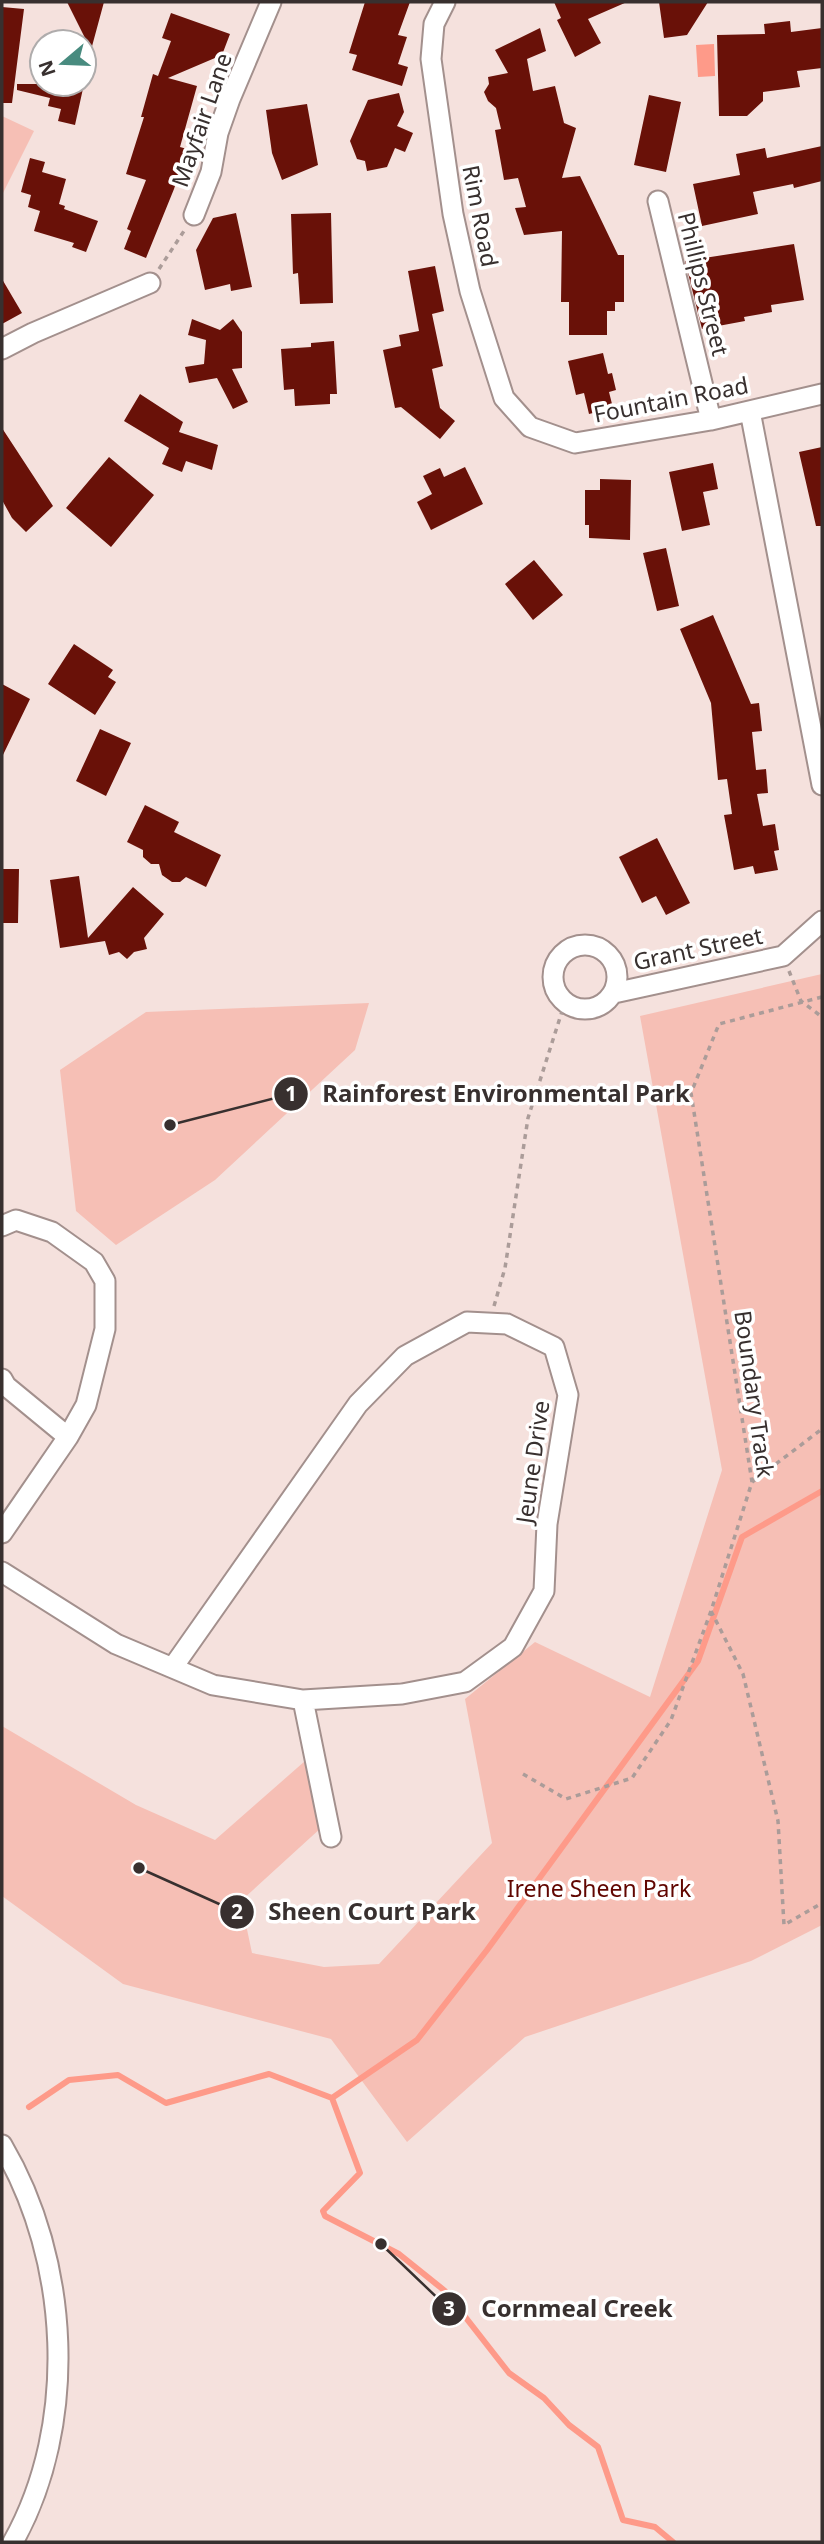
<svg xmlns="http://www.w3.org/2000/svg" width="824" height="2544" viewBox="0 0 824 2544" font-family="'Noto Sans',sans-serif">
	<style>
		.green { fill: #f6bfb5 }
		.water { fill: #fe9a89 }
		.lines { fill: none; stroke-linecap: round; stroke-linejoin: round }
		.stream { stroke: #fe9a89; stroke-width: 6 }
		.building { fill: #691108 }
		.minor-casing { stroke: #a3908d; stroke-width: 23 }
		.path { stroke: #ab9c99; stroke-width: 3.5; stroke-dasharray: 5 5; stroke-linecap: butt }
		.minor { stroke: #fff; stroke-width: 19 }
		.labels { text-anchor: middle; stroke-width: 7; stroke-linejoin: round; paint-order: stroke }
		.street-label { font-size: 23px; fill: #38302f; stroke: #fff }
		.park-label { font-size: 23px; fill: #610601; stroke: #fff }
		.leader { fill: none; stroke: #38302f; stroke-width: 2.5 }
		.callout-dot { fill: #38302f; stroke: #fff; stroke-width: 2.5 }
		.mark-label { font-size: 21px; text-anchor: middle; font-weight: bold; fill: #fff }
		.callout-label { font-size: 24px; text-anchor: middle; font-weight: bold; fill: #38302f; stroke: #fff; stroke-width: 7; stroke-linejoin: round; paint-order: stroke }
	</style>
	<rect width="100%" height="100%" fill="#f5e1dd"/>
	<path class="green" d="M2,116l32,15 -32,64z
		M822,974v951l-71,36 -226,76 -118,105 -76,-103 -208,-55 -121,-88v-170l134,79 79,35 90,-79 17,66 -81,74 11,52 72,14 55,-3 113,-121 -27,-144 70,-57 115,55 72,-227 -82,-454z
		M369,1003l-14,47 -140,130 -99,65 -40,-34 -16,-141 86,-58z"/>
	<path class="water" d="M714,44l1,32 -17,1 -2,-32z"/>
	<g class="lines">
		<path class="stream" d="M332,2098l85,-58 70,-90 211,-289 44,-124 80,-46
			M29,2107l40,-27 49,-5 48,28 103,-29 63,24 28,75 -37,38 2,5 74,38 46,37 64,82 35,25 25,27 29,22 25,73 32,7 18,15"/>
	</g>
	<path class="building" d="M67,2h37l-13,48z
		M365,2h45l-12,33 9,2 -9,27 10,3 -6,19 -50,-16 5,-15 -8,-2z
		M554,2h73l-39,17 13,24 -26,14 -18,-37 4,-2z
		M659,2h49l-21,33 -23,3z
		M2,7l22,2 -12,94h-10z
		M171,13l59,21 -8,21 -54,23 29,8 -17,61 7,2 -13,40 -28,69 -22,-9 7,-18 -4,-2 19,-49 -20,-6 18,-57h-3l12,-43 5,2 13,-35 -9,-3z
		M790,21l1,11 31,-4v40l-25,3 3,16 -37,5v9l-16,15h-28l-2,-81 48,-1 -1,-10z
		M540,28l6,23 -19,8 6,32 22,-5 9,37 12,5 -14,50 18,-2 38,79h6v47h-9v9h-8v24h-38v-33h-8l1,-71 -38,4 -9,-27 11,-1 -8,-29 -14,2 -9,-50 6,-1 -5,-21 -8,-7 -4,-9 5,-8 -1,-7 20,-4 -13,-23z
		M17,84h67l-9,41 -17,-4 3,-12 -13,-3 2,-8 -33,-8z
		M399,93l5,19 -7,14 16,7 -8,19 -10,-4 -8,19 -20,4 -2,-10 -8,-2 -7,-18 18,-41z
		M649,95l32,7 -15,70 -32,-7z
		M307,104l11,61 -36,15 -10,-27 -6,-43z
		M822,146v35l-28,7 -1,-4 -40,8 5,22 -56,12 -9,-42 47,-9 -4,-21 29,-6 2,10z
		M30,158l15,4 -3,10 24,7 -7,25 6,2 -1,3 34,12 -12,31 -14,-5 2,-4 -40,-12 6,-20 -12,-4 3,-12 -10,-3z
		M236,213l16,74 -21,4 -1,-7 -25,6 -9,-40 17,-32z
		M331,213l2,90 -33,1 -2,-31 -5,1 -2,-60z
		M794,244l10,56 -33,5 1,7 -28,5 1,4 -43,8 -17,-68z
		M435,266l9,45 -12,3 11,52 -11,3 8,39 15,13 -15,18 -39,-32 -6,1 -12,-58 18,-4 -2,-11 20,-4 -11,-60z
		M2,279l20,34 -20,11z
		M192,319l28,11 13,-11 9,13v36l-10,1 16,33 -15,7 -16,-31 -28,5 -4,-16 19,-3 2,-24 -18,-5z
		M334,341l3,53h-7v10l-35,2 -1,-17 -10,1 -3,-41 30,-2v-4z
		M603,353l5,21 4,-1 4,17 -7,2 4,16 -24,6 -5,-21 -8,2 -8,-34z
		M140,394l43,28 -4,10 39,13 -6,25 -26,-9 -4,11 -20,-8 7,-16 -45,-27z
		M2,428l51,78 -27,26 -14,-14 -10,-18z
		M822,447v79h-6l-17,-74z
		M109,457l45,38 -43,52 -45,-39z
		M713,463l5,26 -15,3 7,33 -28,6 -13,-59z
		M465,467l18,37 -52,26 -14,-28 15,-8 -9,-18 17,-8 4,9z
		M600,479l31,1 -1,60 -41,-2v-13h-4v-35h15z
		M666,548l13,58 -22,5 -14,-58z
		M534,560l29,35 -30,25 -28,-36z
		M713,615l38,89 8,-1 3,28 -10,1 4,38 10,-1 2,24 -11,1 6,32 12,-2 4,26 -5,1 4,19 -23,4 -2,-8 -19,4 -10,-55 8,-1 -5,-35 -9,1 -7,-77 -31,-74z
		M74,644l39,26 -5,7 8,5 -21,33 -47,-31z
		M2,684l28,15 -28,58z
		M100,729l31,14 -25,53 -30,-15z
		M145,805l34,17 -5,10 47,23 -15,32 -20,-10 -6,5h-8l-10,-7 -3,-11h-8l-8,-7v-7l-16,-8z
		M657,838l33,65 -24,12 -10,-19 -14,7 -23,-46z
		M2,869h17l-1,54h-16z
		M79,876l9,62 45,-51 31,27 -20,24 3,11 -13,3 -7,7 -8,-7 -10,3 -4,-14 -45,7 -10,-68z"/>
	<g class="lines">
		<defs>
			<path id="minor" d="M445,2l-11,22 -3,35 22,155 17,77 34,107 26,29 45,16 136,-23 111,-26
				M658,201l53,219
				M194,215l17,-43 7,-39 12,-34 41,-97
				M2,349l31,-16 117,-50
				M750,411l72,374
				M553 977a32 32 0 1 1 64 0a32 32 0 1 1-64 0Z
				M614,993l169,-37 39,-35
				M2,1226l14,-6 36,12 42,30 11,19v48l-19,76 -18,32 -66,96
				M2,1379l4,7 62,51
				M2,1572l114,72 97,41 90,15 99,-6 63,-12 48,-35 31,-56 3,-67 21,-129 -14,-48 -47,-23 -40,-2 -62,34 -47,48 -185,263
				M303,1700l28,137
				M2,2145c68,115 77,279 11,397"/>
		</defs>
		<use href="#minor" class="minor-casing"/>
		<path class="path" d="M159,269l25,-38
			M789,971l12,30 21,16
			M494,1306l11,-38 23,-150 37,-116
			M752,1482l70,-53
			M711,1611l32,63 35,147 6,104 38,-22
			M523,1774l43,25 66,-21 39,-58 40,-109 41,-129 -61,-389 28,-69 103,-27"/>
		<use href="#minor" class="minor"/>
	</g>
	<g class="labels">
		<g class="street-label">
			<text transform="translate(202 120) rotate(-71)" y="8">Mayfair Lane</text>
			<text transform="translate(480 216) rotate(79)" y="8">Rim Road</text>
			<text transform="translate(703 284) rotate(76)" y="8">Phillips Street</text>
			<text transform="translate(671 400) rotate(-11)" y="8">Fountain Road</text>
			<text transform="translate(698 949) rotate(-12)" y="8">Grant Street</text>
			<text transform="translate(754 1394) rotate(82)" y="8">Boundary Track</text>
			<text transform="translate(533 1462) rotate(-82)" y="8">Jeune Drive</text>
		</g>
		<g class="park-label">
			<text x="599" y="1897">Irene Sheen Park</text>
		</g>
	</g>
	<path class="leader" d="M170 1125L291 1094M139 1868L237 1912M381 2244L449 2309"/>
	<g class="callout-dot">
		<circle cx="170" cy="1125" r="7"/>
		<circle cx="139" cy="1868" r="7"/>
		<circle cx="381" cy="2244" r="7"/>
		<circle cx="291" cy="1094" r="18"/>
		<circle cx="237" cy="1912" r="18"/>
		<circle cx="449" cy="2309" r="18"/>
	</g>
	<g class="mark-label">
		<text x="291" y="1101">1</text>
		<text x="237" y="1919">2</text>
		<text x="449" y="2316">3</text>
	</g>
	<g class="callout-label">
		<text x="506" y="1102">Rainforest Environmental Park</text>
		<text x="372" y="1920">Sheen Court Park</text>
		<text x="577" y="2317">Cornmeal Creek</text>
	</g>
	<rect width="824" height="2544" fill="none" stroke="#38302f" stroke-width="7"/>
	<g transform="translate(63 63) rotate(251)"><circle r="33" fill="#ffffff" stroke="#afacac" stroke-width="2"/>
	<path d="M0-5L12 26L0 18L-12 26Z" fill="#488b7f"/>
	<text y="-10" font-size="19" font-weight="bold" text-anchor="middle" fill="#38302f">N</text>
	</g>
</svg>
